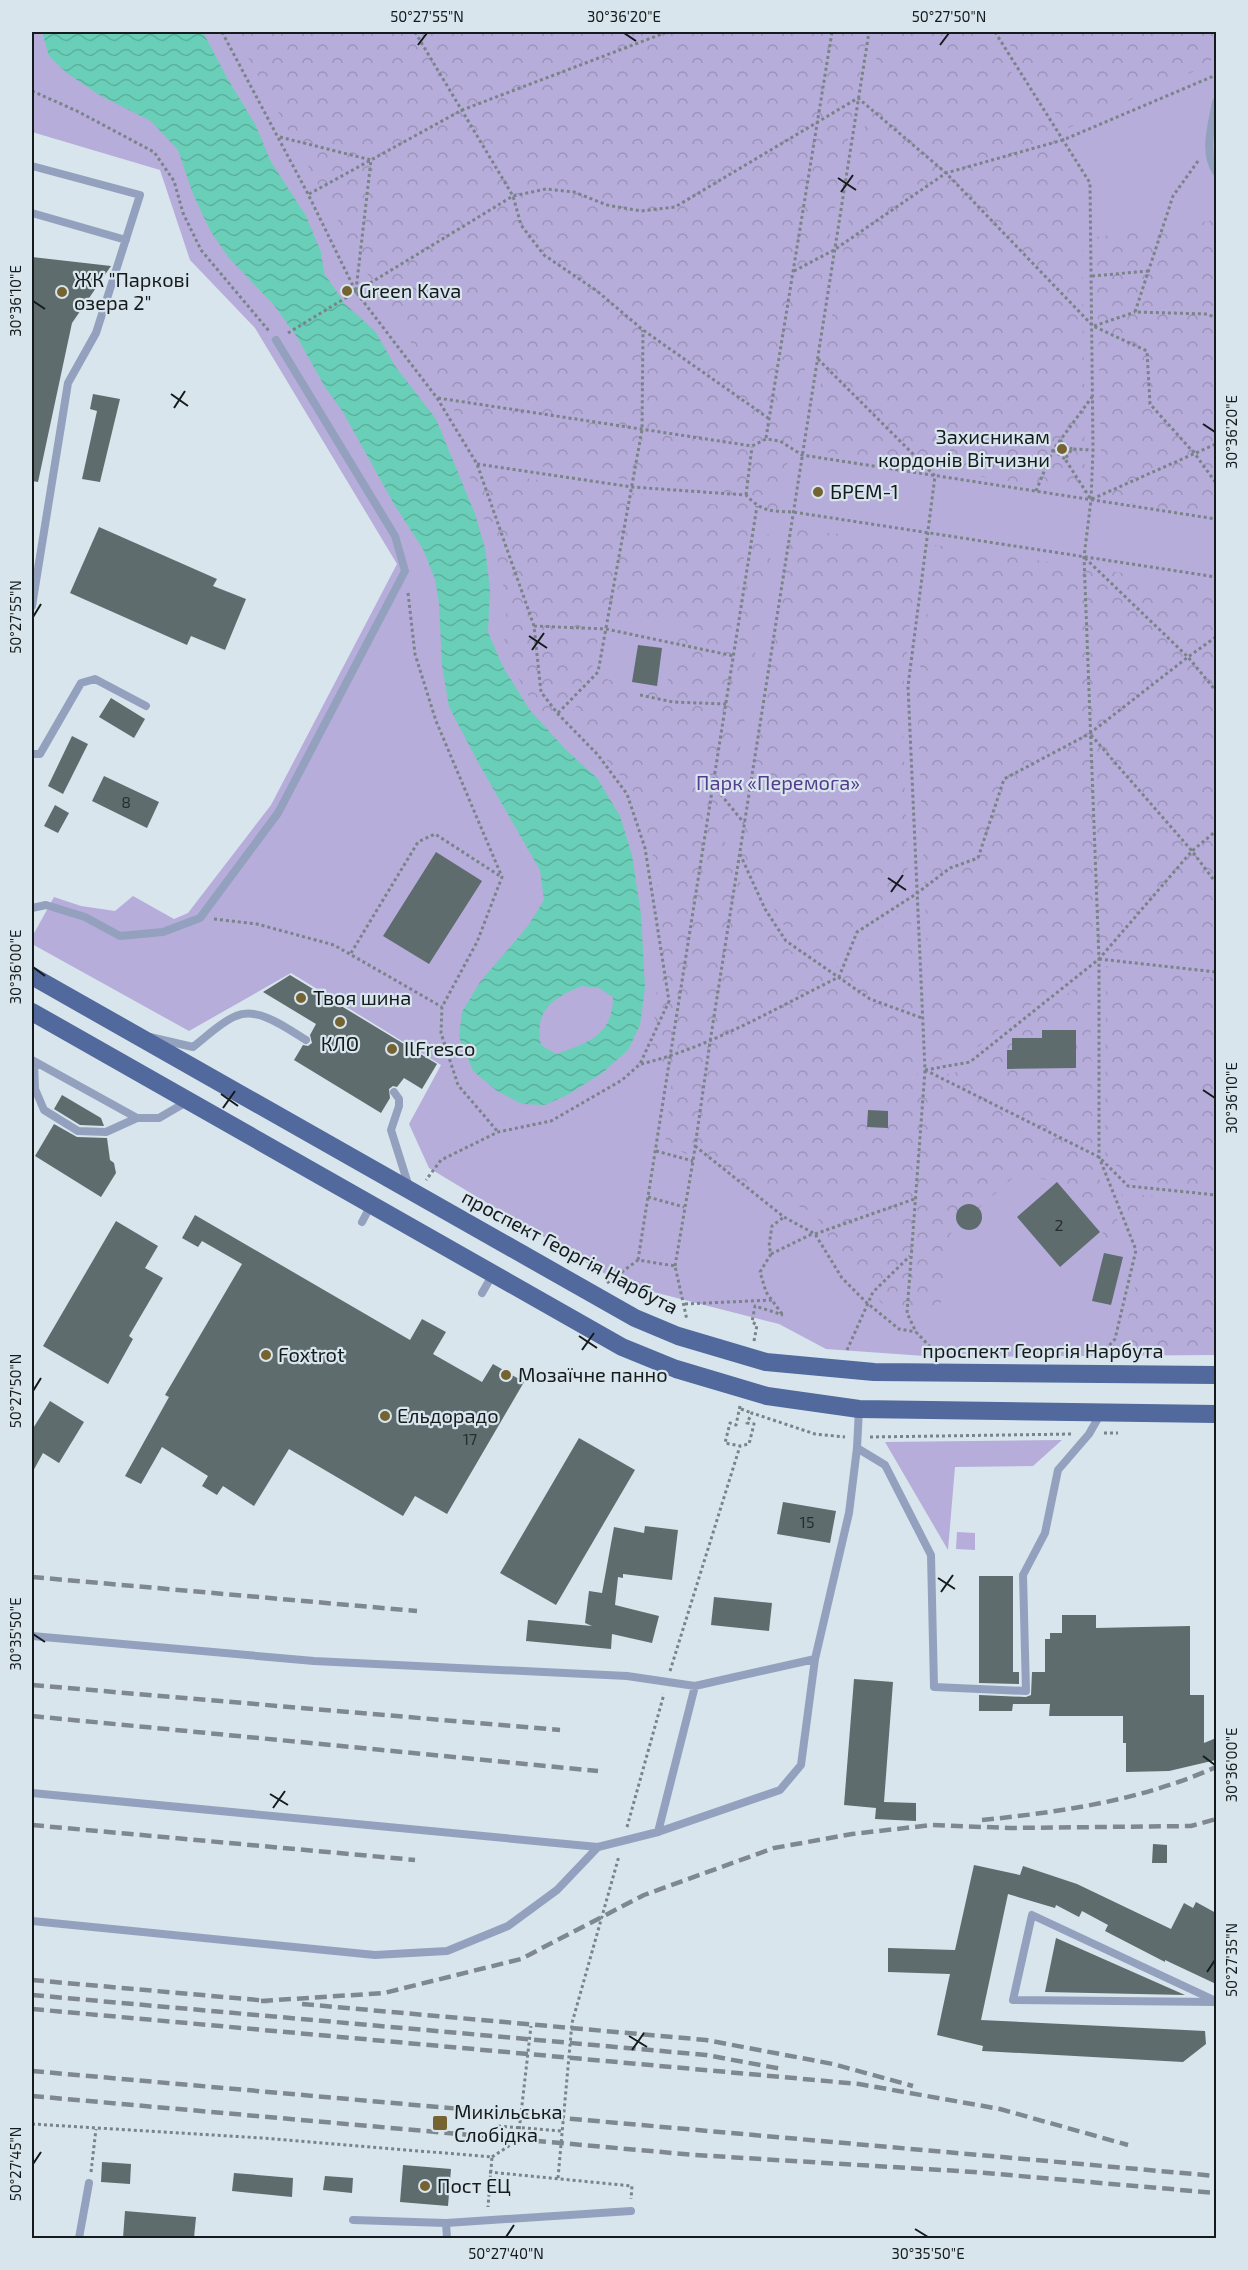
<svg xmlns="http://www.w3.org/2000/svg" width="1248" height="2270" viewBox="0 0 1248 2270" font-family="'Exo 2',sans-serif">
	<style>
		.green { fill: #b6adda }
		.forest { fill: url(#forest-crowns) }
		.water { fill: url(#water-waves); fill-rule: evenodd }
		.building { fill: #5e6c6e }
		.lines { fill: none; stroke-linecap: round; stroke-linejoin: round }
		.path { stroke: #7a8388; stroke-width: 3; stroke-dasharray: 3 3; stroke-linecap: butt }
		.lane { stroke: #93a1be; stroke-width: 8 }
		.primary { stroke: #51699c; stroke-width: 18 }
		.rail { stroke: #7f888e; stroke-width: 4.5; stroke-dasharray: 12 6; stroke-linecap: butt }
		.ticks { fill: none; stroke: #151a1c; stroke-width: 2 }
		.poi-dot { fill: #766332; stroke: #d8e5ed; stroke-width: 2 }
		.labels { text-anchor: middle; stroke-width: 4.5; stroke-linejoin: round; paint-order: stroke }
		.number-label { font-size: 16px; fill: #272e30 }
		.poi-label { font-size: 20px; fill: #151a1c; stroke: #d8e5ed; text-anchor: start }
		.park-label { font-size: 20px; fill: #543c8e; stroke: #d8e5ed }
		.street-label { font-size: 20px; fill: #151a1c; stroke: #d8e5ed }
		.neatline { fill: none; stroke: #151a1c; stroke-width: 2 }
		.ticks-label { font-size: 15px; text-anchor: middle; fill: #151a1c }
	</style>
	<defs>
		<pattern id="forest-crowns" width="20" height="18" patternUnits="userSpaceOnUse" patternTransform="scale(1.5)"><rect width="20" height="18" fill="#b6adda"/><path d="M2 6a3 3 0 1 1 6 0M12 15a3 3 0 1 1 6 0" fill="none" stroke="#9c94ba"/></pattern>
		<pattern id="water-waves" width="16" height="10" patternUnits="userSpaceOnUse" patternTransform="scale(1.5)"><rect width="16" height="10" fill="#6acfb8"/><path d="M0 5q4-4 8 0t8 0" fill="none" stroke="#5bb19e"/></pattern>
	</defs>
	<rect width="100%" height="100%" fill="#d8e5ed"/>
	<path class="green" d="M32,32h1184v1323l-277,2 -113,-8 -47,-25 -157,-40 -193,-116 -20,-44 32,-59 -150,-92 -102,58 -157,-87v-7l22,-40 27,9 34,5 18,-15 41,23 14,-6 83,-108 126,-241 -142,-236 -65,-68 -30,-90 -128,-38z
		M1062,1440l-29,26 -78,1 -7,83 -63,-108z
		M957,1532l18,1v17l-19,-1z"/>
	<path class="forest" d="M234,32h634l-90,482 -39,-2 -14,-15 -24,-6 -221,-34 -32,-58 -74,-113z
		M881,32h105l96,151 3,310 -274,-43 14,-93z
		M1001,32h215v13l-6,19 -144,65z
		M1216,220v296l-114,-17 -6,-262z
		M467,470l252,35 10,9 22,4 -21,118 -50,-11 -78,-8 -10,52 -42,56 -27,-37 -19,-43 3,-42 -10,-47z
		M791,529l128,13 -17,157 6,184 -86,76 -33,-25 -48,-81z
		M752,534l22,1 -51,321 57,87 46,34 84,-76 8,179 54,-11 118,-93 3,188 37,85 -19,-5 -44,-60 -50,-10 -66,59 -11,77 -57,-5 -47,-54 -21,-37 -150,-70 8,-74 -22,-19 8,-83 -2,-95 -18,-75 -70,-82 30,-39 65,18 16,-64 59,12z
		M935,545l281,42v378l-115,-15 -132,104 -38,8 -14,-369z
		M1106,966l110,12v211l-85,-9 -26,-25z
		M1121,1193l95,10v144l-94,1 21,-100z"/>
	<path class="water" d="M42,32h161l23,44 30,50 15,36 35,54 15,36 3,21 21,31 30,27 20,35 41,53 39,95 10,34 5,41 -2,43 15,35 26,42 38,42 30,27 23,38 12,39 9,60 4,73 -5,37 -12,25 -26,23 -33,21 -24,11 -23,-1 -25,-13 -24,-20 -14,-34 3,-25 18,-30 48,-56 16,-26 -4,-30 -61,-106 -30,-57 -7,-42 -3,-61 -4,-25 -12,-30 -29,-45 -51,-92 -18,-25 -28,-50 -23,-32 -45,-47 -18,-26 -18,-38 -15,-44 -27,-29 -50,-25 -33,-22 -19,-18zM582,986l17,2 14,9c0,38 -25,46 -57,57l-15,-9c-7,-34 11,-47 41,-59z"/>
	<path class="building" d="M32,257l79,9 -39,57 -34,159 -6,-1z
		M93,394l27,5 -20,83 -18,-3 15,-68 -7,-2z
		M99,527l118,52 -4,7 33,13 -21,51 -34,-14 -4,9 -117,-52z
		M638,645l24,3 -5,38 -25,-4z
		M111,698l34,21 -11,19 -35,-21z
		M72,736l16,8 -25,50 -15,-8z
		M104,776l55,26 -12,26 -55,-27z
		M55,805l14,8 -11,20 -14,-7z
		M436,852l46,29 -53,83 -46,-28z
		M290,975l147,89 -15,25 -18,-11 -7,9 -4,-1 -4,3 1,9 -9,15 -87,-53 9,-15 5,1 4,-3 -2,-8 6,-11 -53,-32z
		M1042,1030h34v38l-69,1v-19h5v-12h30z
		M62,1095l39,23 3,8 -24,-1 -26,-16z
		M868,1110l20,1v17l-21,-1z
		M54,1124l23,13 30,1 3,22 4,3 2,10 -15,24 -66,-41z
		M1057,1182l43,50 -40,35 -43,-50z
		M956 1217a13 13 0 1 1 26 0a13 13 0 1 1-26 0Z
		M195,1215l215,125 12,-21 24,13 -13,22 49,28 11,-18 31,18 -77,132 -32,-18 -12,20 -114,-67 -35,57 -31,-20 -6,9 -15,-9 6,-10 -46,-29 -21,37 -16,-8 44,-79 -4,-2 77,-131 -40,-23 -4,6 -16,-9z
		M116,1221l42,25 -13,22 18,10 -34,58 4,3 -25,45 -65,-38z
		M1104,1253l19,4 -12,48 -19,-4z
		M50,1401l34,21 -25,41 -16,-10 -11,20v-43z
		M579,1438l56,32 -79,135 -56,-32z
		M783,1502l53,9 -6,32 -53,-9z
		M645,1526l33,4 -6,50 -49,-6v4l-5,-1 -3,28 44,11 -7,27 -40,-9 -1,15 -85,-8 2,-21 64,6 -7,-3 4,-32 13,2 12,-66 30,6z
		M979,1576h34v96h6v12l-40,-1z
		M714,1597l58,6 -3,28 -58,-6z
		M1062,1615h34v13l94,-2v69h14v48l12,-5v22l-47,11 -43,1v-29h-3v-27h-74l1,-12h-37l-1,7h-33v-16l47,2 5,-2 1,-23h13v-33h5v-6h12z
		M854,1679l39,3 -9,120 32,1v18l-41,-2 1,-11 -32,-3z
		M1153,1844l14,1v18h-15z
		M974,1865l46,10 3,-9 54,18 94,45 13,-26 9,5 3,-6 20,11v71l-51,-24v2l-60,-31 3,-6 -26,-14 -3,6 -23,-12 -1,3 -47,-14 -27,126 224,11 1,13 -23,18 -201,-11 1,-5 -46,-11 13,-61 -62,-2v-24l67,2z
		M1056,1938l129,57 -140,-3z
		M102,2162l29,2 -1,20 -29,-2z
		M403,2165l48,4 -3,37 -48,-4z
		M234,2173l59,5 -1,19 -60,-6z
		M325,2176l28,2 -1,15 -29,-3z
		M125,2211l71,6 -2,21h-71z"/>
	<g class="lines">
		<path class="path" d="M222,32l86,162 48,98 81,106 40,66 57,162 7,66 17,22 40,41 29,39 18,54 24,153 -29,63 -18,16 -71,41 -53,11 -57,28 -15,20
			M415,32l98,164 8,29 23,30 53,36 46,39 128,90
			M995,32l95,151 3,267 -2,50 -7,57 15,402v198l37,93 -21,89 -15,17
			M32,91l45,20 77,41 20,29 9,32 18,37 68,81
			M280,137l91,23 -15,130
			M1198,161l-25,35 -38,116 72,2 9,4
			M309,194l153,-84 205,-78
			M794,271l40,-21 112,-77 117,-33 153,-65
			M1092,276l57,-5
			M1094,326l41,-14
			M288,333l225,-137 33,-7 28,3 33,13 34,6 34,-4 183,-109 88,75 147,153 54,25 3,53 45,50 21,29
			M818,359l117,117 -27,210 17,384 -18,243 9,19 22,23
			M438,398l314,48 14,-7 14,2 22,14 414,64
			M766,438l66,-406
			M1060,441l12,8
			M1053,450l12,9
			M477,464l155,23 114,8c16,17 25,16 47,17l423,65
			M1036,491l17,-41 39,-53
			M746,495l6,-48
			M1090,498l-25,-39 7,-10 21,1
			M1092,499l124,-55
			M1085,558l103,99 28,34
			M408,593l7,61 21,67 66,156 -25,65 -35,65 -1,26 17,52 40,47
			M534,626l72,3 128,27
			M640,695l33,7 53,2
			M558,713l40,-41 44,-242 1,-100
			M1091,735l101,116 24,32
			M713,785l31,38
			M740,854l25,55 21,32 84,58 52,19
			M214,919l43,5 77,21 108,62
			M351,953l67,-111 17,-8 65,42
			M1099,959l117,13
			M641,1064c70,-17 133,-55 198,-87l18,-45 59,-38 34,-26 28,-10 26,-79 85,-45 99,-77 28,-20
			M925,1070l45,-8 129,-103 93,-108 24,-20
			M925,1070l174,87 29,29 88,9
			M695,1146l89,71 31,17 27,44 25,25 32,26 17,3
			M656,1151l37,10
			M648,1197l36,10
			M815,1234l102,-36
			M771,1254l43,-21
			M638,1260l119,-754
			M675,1266l18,-105 17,-119 159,-1010
			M607,1283l31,-23 37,6 12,54
			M685,1304l87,-4
			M782,1314l-16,-22 -6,-20 11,-18 -2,-8 3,-20 12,-9
			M754,1341l3,-16 -5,-3 3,-16 28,9
			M847,1350l26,-58 37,-36
			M740,1406l-4,19 -6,-2 -5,20 15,3 9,-2 5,-20 -7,-1 5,-10 63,21 30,3
			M741,1409l11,4
			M1104,1433h14
			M870,1437l203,-3
			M670,1671l70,-225
			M627,1827l37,-133
			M32,2124l230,14 230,19 -4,50
			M498,2126l64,5
			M492,2157l26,-17 13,-114
			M91,2172l5,-43
			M489,2172l143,14 -1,13
			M558,2178l14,-155 47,-167"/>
		<path class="lane" d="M1216,102c-4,23 -13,49 0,70
			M32,166l108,29 -44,138 -28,50 -36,223
			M32,213l94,27
			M32,754h8l41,-71 14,-4 51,27
			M32,908l14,-3 39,12 35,19 43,-4 37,-14 78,-105 127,-242 -10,-35 -119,-196
			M150,1037l43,10c12,-9 29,-26 43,-31 22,-10 52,13 70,24
			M32,1060l105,58
			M34,1062l1,27 9,21 34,21 28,1 31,-14h22l24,-14h7
			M394,1092l5,7v7l-8,24 18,57
			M362,1222l9,-17
			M482,1293l11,-19
			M857,1448l28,17 46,90 3,132 92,4 -3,-116 22,-42 13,-63 31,-36 12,-21
			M32,1636l282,25 313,15 68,10 120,-27
			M32,1793l566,54
			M658,1832l37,-146
			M32,1921l343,34 72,-4 61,-25 49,-36 41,-43 60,-15 122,-42 21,-25 14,-106 34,-146 8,-65 2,-39
			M1216,2001l-184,-86 -19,85 203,2
			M353,2220l93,3 1,15
			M446,2223l185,-12
			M79,2238l10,-55"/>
		<path class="primary" d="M32,976l603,342 43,18 88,26 108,10 342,3
			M32,1012l590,335 54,22 91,27 92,13 357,5"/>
		<path class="rail" d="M32,1577l385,34
			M32,1685l528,45
			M32,1716l566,55
			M982,1820c80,-8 161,-20 234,-53
			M32,1825l383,35
			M32,1980l237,21
			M32,1995l674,60 76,14
			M261,2001l123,-8 137,-34 123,-64 130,-47 78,-14 80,-9 78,3 181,-2 25,-7
			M302,2004l404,36 127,24 80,22
			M32,2009l827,75 141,25 128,36
			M32,2071l1184,105
			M32,2096l663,59 279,17 242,21"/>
	</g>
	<path class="ticks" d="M624,33l12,8M418,45l9,-12M940,45l9,-12M838,178l18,12M841,192l12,-17M33,301l12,8M171,394l17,12M174,408l11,-17M1203,424l12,8M33,617l8,-13M529,636l18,12M532,650l12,-17M888,878l18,12M891,892l12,-17M33,967l12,9M1203,1090l12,8M221,1094l17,12M223,1108l12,-17M579,1336l18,12M582,1350l12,-17M33,1391l8,-13M938,1578l17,11M941,1592l12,-17M33,1634l12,8M1203,1756l12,9M270,1794l18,11M273,1808l12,-17M1207,1972l8,-12M629,2036l18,11M632,2050l12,-17M33,2164l8,-12M915,2229l13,8M506,2237l8,-12"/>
	<g class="poi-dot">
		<circle cx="347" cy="291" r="6"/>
		<circle cx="62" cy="292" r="6"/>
		<circle cx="1062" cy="449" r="6"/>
		<circle cx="818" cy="492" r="6"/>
		<circle cx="301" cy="998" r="6"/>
		<circle cx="340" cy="1022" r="6"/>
		<circle cx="392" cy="1049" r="6"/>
		<circle cx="266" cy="1355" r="6"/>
		<circle cx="506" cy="1375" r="6"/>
		<circle cx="385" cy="1416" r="6"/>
		<rect x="432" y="2115" width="16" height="16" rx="3"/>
		<circle cx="425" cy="2186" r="6"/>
	</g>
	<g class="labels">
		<g class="number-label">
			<text x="126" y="808">8</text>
			<text x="1059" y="1231">2</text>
			<text x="470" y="1445">17</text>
			<text x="807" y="1528">15</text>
		</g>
		<g class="poi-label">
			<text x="74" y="287">ЖК "Паркові<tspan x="74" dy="23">озера 2"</tspan></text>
			<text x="359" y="298">Green Kava</text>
			<text x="1050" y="444" text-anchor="end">Захисникам<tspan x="1050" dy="23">кордонів Вітчизни</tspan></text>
			<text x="830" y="499">БРЕМ-1</text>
			<text x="313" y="1005">Твоя шина</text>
			<text x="340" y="1051" text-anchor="middle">КЛО</text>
			<text x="404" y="1056">IlFresco</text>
			<text x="278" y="1362">Foxtrot</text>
			<text x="518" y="1382">Мозаїчне панно</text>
			<text x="397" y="1423">Ельдорадо</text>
			<text x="454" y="2119">Микільська<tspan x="454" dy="23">Слобідка</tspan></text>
			<text x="437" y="2193">Пост ЕЦ</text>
		</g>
		<g class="park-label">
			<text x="778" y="790">Парк «Перемога»</text>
		</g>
		<g class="street-label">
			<text transform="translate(570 1252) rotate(28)" y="7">проспект Георгія Нарбута</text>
			<text x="1043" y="1358">проспект Георгія Нарбута</text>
		</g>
	</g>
	<rect width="1248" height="2270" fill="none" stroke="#d8e5ed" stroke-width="66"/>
	<rect x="33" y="33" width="1182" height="2204" class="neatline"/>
	<g class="ticks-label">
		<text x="427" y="22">50°27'55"N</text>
		<text x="624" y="22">30°36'20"E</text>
		<text x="949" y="22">50°27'50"N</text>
		<text transform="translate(16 301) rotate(-90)" y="5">30°36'10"E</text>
		<text transform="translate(1232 432) rotate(-90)" y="5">30°36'20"E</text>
		<text transform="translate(16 617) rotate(-90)" y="5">50°27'55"N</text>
		<text transform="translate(16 967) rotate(-90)" y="5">30°36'00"E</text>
		<text transform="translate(1232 1098) rotate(-90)" y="5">30°36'10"E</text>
		<text transform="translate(16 1391) rotate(-90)" y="5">50°27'50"N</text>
		<text transform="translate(16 1634) rotate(-90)" y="5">30°35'50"E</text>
		<text transform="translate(1232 1765) rotate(-90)" y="5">30°36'00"E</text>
		<text transform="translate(1232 1960) rotate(-90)" y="5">50°27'35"N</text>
		<text transform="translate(16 2164) rotate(-90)" y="5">50°27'45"N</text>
		<text x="506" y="2259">50°27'40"N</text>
		<text x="928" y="2259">30°35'50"E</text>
	</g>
</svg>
